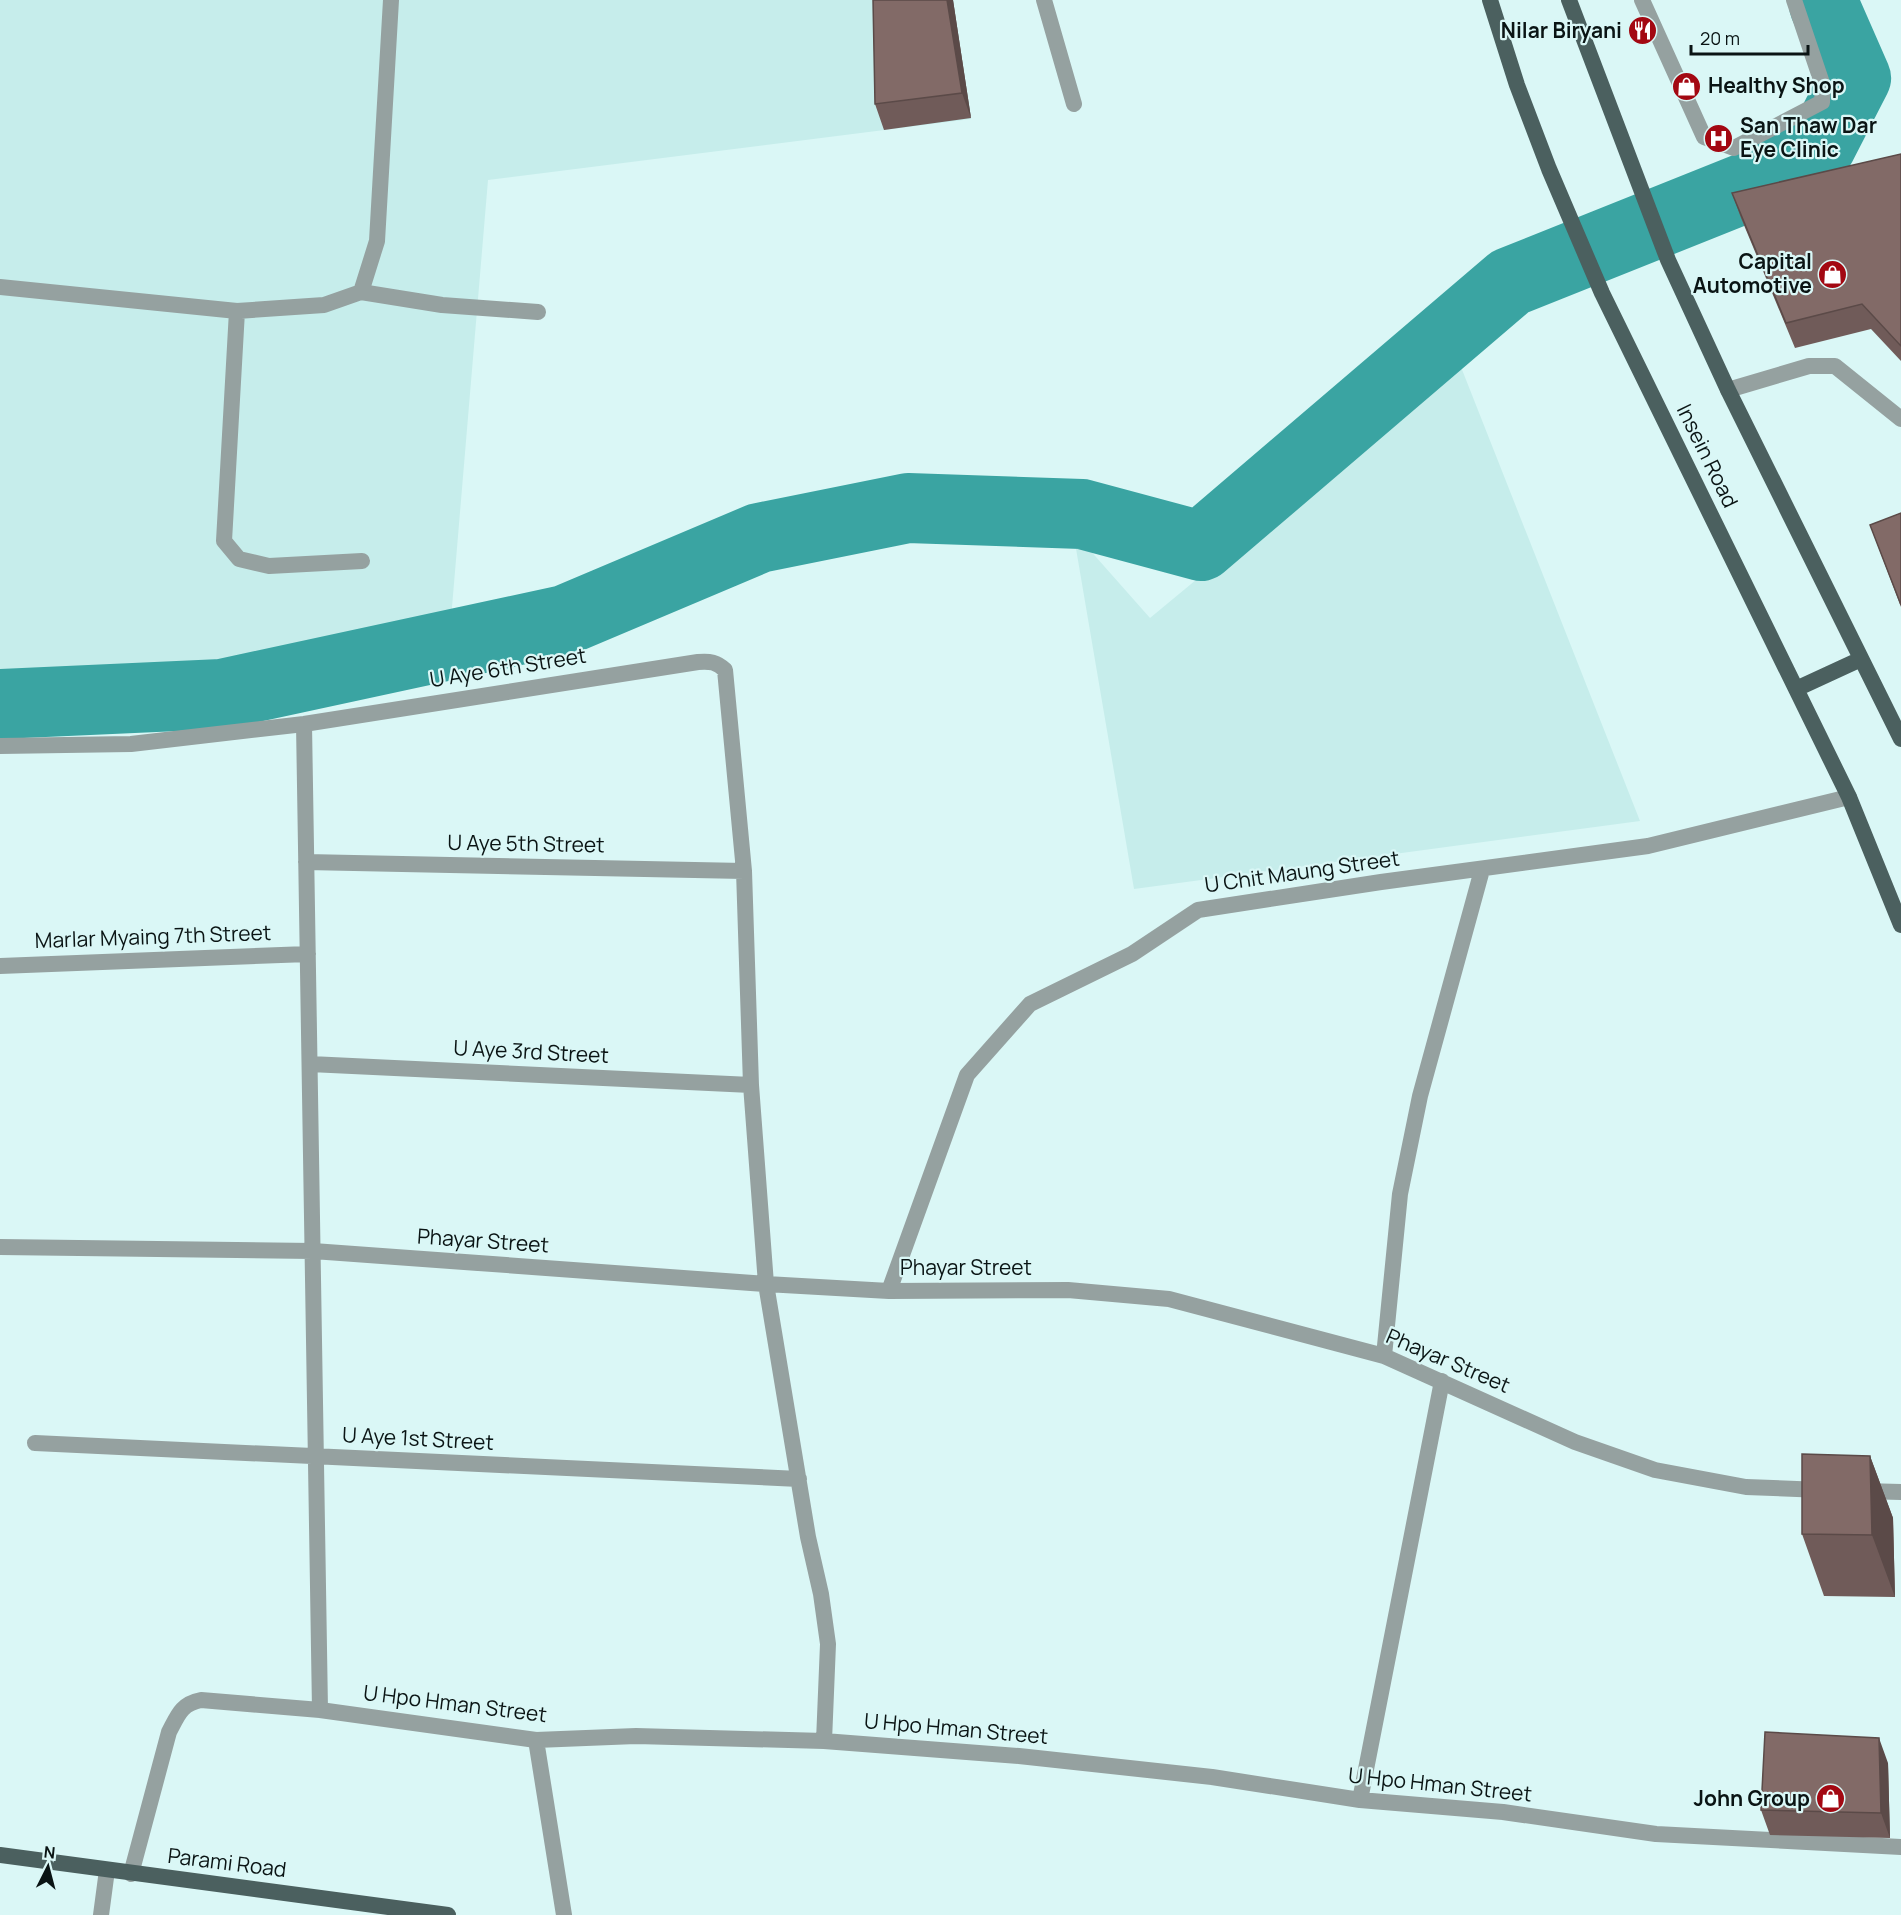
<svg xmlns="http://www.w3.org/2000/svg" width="1901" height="1915" viewBox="0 0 1901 1915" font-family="Manrope,sans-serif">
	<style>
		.built { fill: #c6edeb }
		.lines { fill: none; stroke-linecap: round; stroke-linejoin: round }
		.river { stroke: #3aa4a2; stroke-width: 70 }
		.service { stroke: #95a1a0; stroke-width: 16 }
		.minor { stroke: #95a1a0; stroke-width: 16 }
		.primary { stroke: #4b605f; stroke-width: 16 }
		.wall { fill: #705b59 }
		.shaded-wall { fill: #5b4a48 }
		.building { fill: #826a67; stroke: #5b4a48; stroke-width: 1.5 }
		.labels { text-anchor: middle; stroke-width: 4.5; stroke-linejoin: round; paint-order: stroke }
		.poi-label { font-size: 21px; font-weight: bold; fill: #0a1414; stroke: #daf7f6; text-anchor: end }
		.street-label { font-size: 21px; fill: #0a1414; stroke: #daf7f6 }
	</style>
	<rect width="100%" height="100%" fill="#daf7f6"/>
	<path class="built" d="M0,0h953l18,119 -483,61 -37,439 -221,50 -230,11z
		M1459,362l181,459 -506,68 -61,-358 77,87z"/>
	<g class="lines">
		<path class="river" d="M0,704l222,-10 343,-74 194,-82 149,-30 174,6 119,32 309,-264 255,-102 56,-34 35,-68 -32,-73v-5"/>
		<path class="service" d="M1044,0l30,104
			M1642,0l62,137 30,11 88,-46 1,-16 -29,-86
			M0,287l237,24 87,-6 37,-13 81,13 96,7
			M361,292l16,-51 14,-241
			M237,311l-13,230 15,18 30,7 93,-5
			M1728,390l81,-24h26l66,53
			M101,1915l6,-45"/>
		<path class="minor" d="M304,724l16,986
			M0,746l131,-2 173,-20 394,-62c12,-1 19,0 27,8l19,201 7,214 15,199 42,253 13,57 7,50 -4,97
			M306,862l438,9
			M0,966l308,-12
			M310,1064l441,21
			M0,1247l313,4 453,33 123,7 179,-1 101,9 215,57 191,86 80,28 91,17 76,3
			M889,1291l78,-216 63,-71 102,-50 66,-44 183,-28 267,-36 201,-49
			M1384,1356l16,-162 20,-98 62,-226
			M35,1443l764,36
			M1863,1491l38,1
			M536,1740l28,175
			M1360,1800l82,-419
			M131,1874l38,-142c9,-17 12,-28 32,-32l119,10 216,30 100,-4 188,5 195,15 193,21 148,23 143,12 153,22 245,13"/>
		<path class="primary" d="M1490,0l27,85 32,84 53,124 247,504 52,128
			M1569,0l99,260 60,130 173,349
			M1796,689l65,-30
			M0,1855l448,60"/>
	</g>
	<path class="wall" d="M873,0h80l18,118 -87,12 -9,-26z
		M1901,154v207l-30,-32 -76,19 -54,-130 -9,-25z
		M1901,513v94l-31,-82z
		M1870,1456l23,62 2,79 -71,-1 -22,-62z
		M1888,1763l2,75 -120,-3 -9,-25z"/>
	<path class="shaded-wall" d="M947,0h6l18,118 -9,-25z
		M1870,1456l23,62 2,79 -23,-62z
		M1879,1738l9,25 2,75 -9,-25z"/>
	<path class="building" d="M873,0h74l15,93 -87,11z
		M1901,154v192l-39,-42 -76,19 -54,-130z
		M1901,513v92l-31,-80z
		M1802,1454l68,2 2,79 -70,-1z
		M1765,1732l114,6 2,75 -120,-3z"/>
	<defs>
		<symbol id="restaurant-disc" viewBox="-11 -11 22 22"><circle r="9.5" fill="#a30812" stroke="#daf7f6"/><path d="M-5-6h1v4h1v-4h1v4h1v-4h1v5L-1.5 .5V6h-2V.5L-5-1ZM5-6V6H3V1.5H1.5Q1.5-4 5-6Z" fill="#fff"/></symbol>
		<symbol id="shop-disc" viewBox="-11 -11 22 22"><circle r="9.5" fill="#a30812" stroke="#daf7f6"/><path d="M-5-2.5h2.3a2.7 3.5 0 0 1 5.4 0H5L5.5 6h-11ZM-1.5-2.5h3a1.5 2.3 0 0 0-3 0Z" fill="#fff"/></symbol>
		<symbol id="hospital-disc" viewBox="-11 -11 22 22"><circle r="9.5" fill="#a30812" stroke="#daf7f6"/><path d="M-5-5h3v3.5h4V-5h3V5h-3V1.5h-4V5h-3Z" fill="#fff"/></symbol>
	</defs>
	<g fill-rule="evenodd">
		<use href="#restaurant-disc" x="1626" y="14" width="33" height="33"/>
		<use href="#shop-disc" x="1670" y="70" width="33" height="33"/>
		<use href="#hospital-disc" x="1702" y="122" width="33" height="33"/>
		<use href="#shop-disc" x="1816" y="258" width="33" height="33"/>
		<use href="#shop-disc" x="1814" y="1782" width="33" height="33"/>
	</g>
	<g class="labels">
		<g class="poi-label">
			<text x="1622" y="38">Nilar Biryani</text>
			<text x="1708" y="93" text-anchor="start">Healthy Shop</text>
			<text x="1740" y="133" text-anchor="start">San Thaw Dar<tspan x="1740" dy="24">Eye Clinic</tspan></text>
			<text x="1812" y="269">Capital<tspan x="1812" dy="24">Automotive</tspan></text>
			<text x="1810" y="1806">John Group</text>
		</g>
		<g class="street-label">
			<text transform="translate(1707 456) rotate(64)" y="7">Insein Road</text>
			<text transform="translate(508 668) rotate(-9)" y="7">U Aye 6th Street</text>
			<text transform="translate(526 844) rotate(1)" y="7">U Aye 5th Street</text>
			<text transform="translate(1302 872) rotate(-8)" y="7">U Chit Maung Street</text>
			<text transform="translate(153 937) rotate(-2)" y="7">Marlar Myaing 7th Street</text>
			<text transform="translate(531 1052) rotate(3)" y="7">U Aye 3rd Street</text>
			<text transform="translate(483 1241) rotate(4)" y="7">Phayar Street</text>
			<text x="966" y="1275">Phayar Street</text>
			<text transform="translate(1448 1361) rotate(23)" y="7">Phayar Street</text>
			<text transform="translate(418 1439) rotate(3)" y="7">U Aye 1st Street</text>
			<text transform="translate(455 1704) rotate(7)" y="7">U Hpo Hman Street</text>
			<text transform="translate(956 1729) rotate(5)" y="7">U Hpo Hman Street</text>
			<text transform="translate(1440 1785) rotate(6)" y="7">U Hpo Hman Street</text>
			<text transform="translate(227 1863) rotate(7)" y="7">Parami Road</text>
		</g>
	</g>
	<g transform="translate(48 1867) rotate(6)" stroke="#daf7f6" stroke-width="4.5" paint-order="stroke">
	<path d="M0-4.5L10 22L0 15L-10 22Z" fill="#0a1414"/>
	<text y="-9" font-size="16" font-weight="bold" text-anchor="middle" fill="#0a1414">N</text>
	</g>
	<path d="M1691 45v9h117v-9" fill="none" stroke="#0a1414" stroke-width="3"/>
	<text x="1700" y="45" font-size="18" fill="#0a1414" stroke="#daf7f6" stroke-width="4.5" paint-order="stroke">20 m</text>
</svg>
